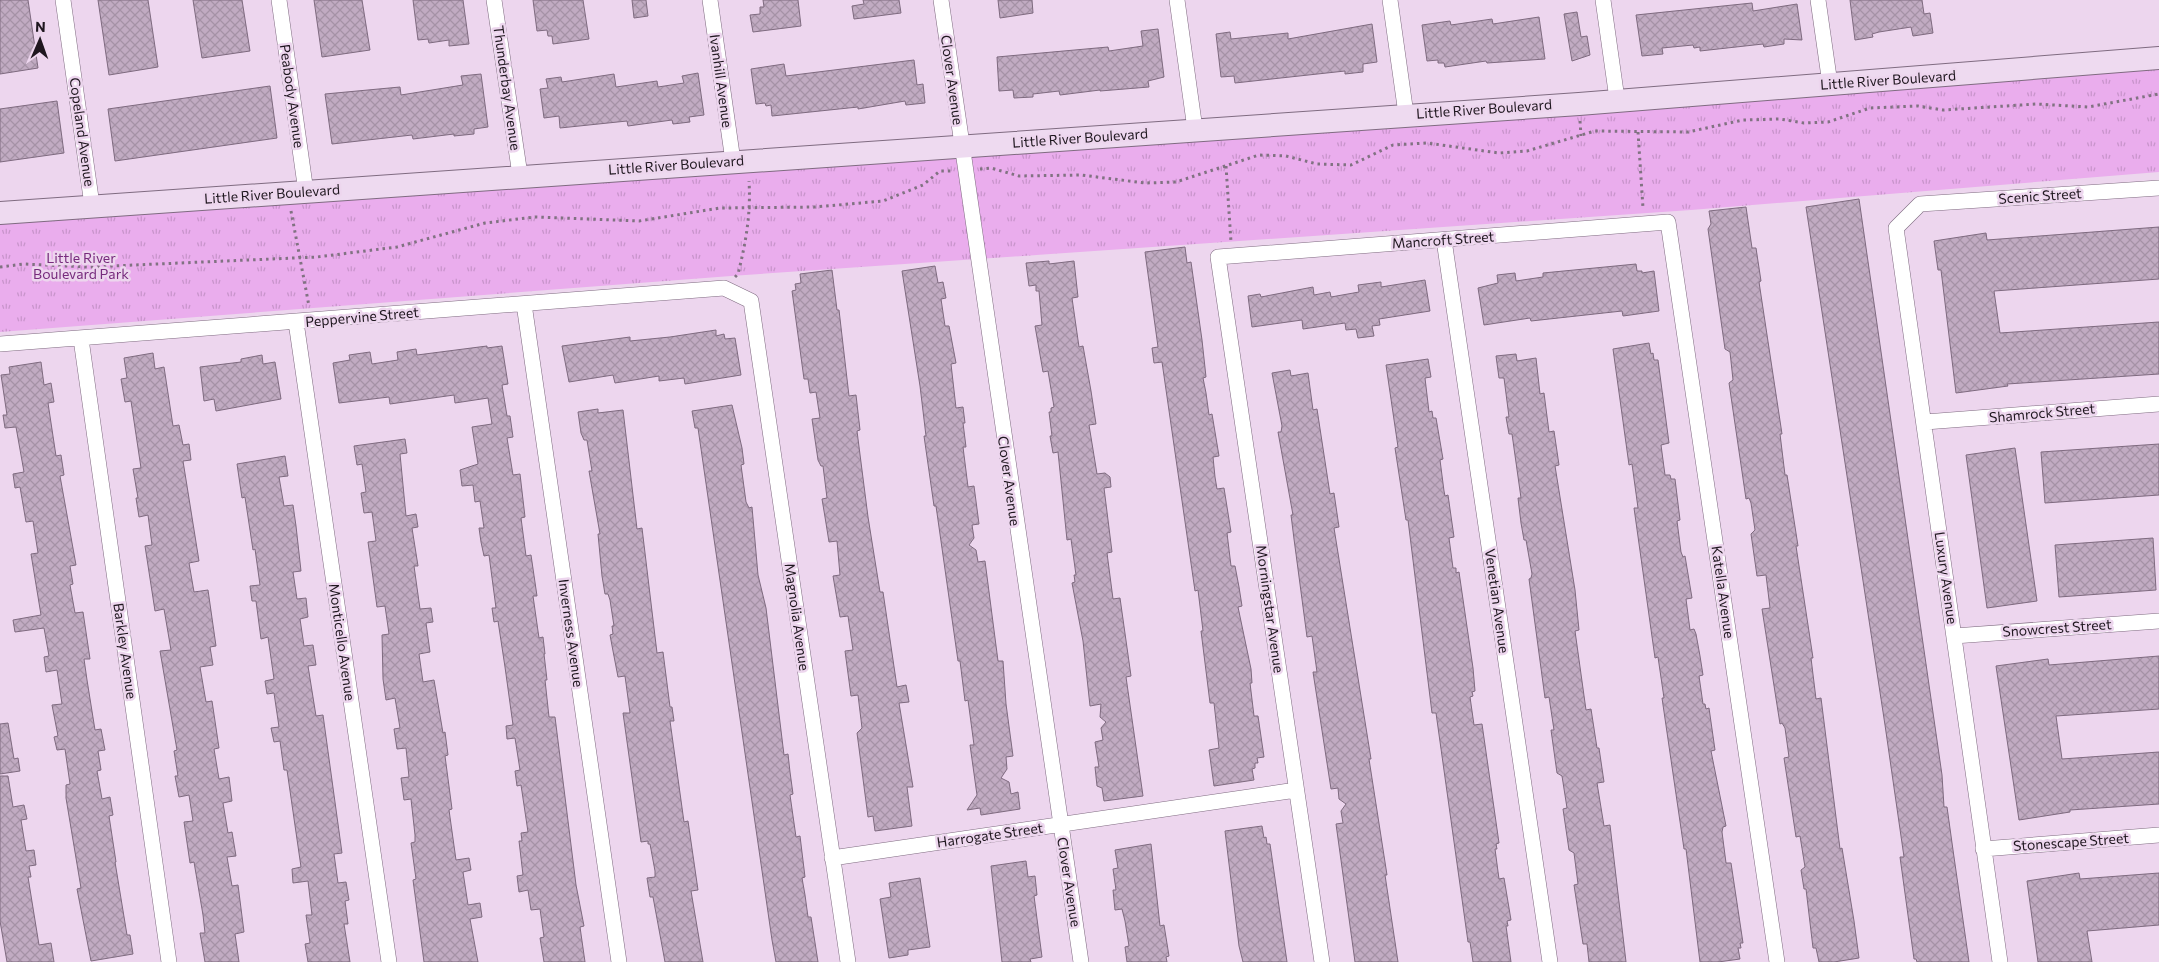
<svg xmlns="http://www.w3.org/2000/svg" width="2159" height="962" viewBox="0 0 2159 962" font-family="Commissioner,sans-serif">
	<style>
		.park { fill: url(#park-tufts) }
		.building { fill: url(#building-cross-hatch); stroke: #7e6a7f }
		.lines { fill: none; stroke-linecap: round; stroke-linejoin: round }
		.street-casing { stroke: #7f6b80; stroke-width: 16 }
		.secondary-casing { stroke: #7f6b80; stroke-width: 24 }
		.path { stroke: #817282; stroke-width: 3; stroke-dasharray: 2.5 4; stroke-linecap: butt }
		.street { stroke: #fff; stroke-width: 15 }
		.secondary { stroke: #eedaf0; stroke-width: 22 }
		.labels { text-anchor: middle; stroke-width: 5; stroke-linejoin: round; paint-order: stroke }
		.street-label { font-size: 14px; fill: #1f171f; stroke: #edd6ee }
		.park-label { font-size: 14px; fill: #772b7d; stroke: #edd6ee }
	</style>
	<defs>
		<pattern id="park-tufts" width="24" height="20" patternUnits="userSpaceOnUse" patternTransform="scale(1.25)"><rect width="24" height="20" fill="#eaaded"/><path d="M3 7l-1-3M5 7V3M7 7l1-3M15 17l-1-3M17 17v-4M19 17l1-3" fill="none" stroke="#c894cb"/></pattern>
		<pattern id="building-cross-hatch" width="8" height="8" patternUnits="userSpaceOnUse" patternTransform="scale(1.25)"><rect width="8" height="8" fill="#c1abc2"/><path d="M0 0l8 8M0 8l8-8" fill="none" stroke="#a592a6"/></pattern>
	</defs>
	<rect width="100%" height="100%" fill="#edd6ee"/>
	<path class="park" d="M2159,58v114l-468,38 -960,66 -731,56v-119z"/>
	<path class="building" d="M0,0h28l10,68 -38,6z
		M98,0h50l10,67 -49,8z
		M193,0h49l8,51 -48,7z
		M314,0h48l8,50 -48,7z
		M413,0h50l6,44 -20,2v-6l-20,3 -1,-4 -10,1z
		M533,0h50l6,39 -36,5 -1,-8h-4l-1,-6 -10,1z
		M632,0h14l2,16 -14,2z
		M763,0h35l3,26 -48,6 -3,-17 10,-1v-7h4z
		M863,0h36l2,13 -47,6 -2,-13 12,-2z
		M998,0h34l1,13 -33,5z
		M1850,0h72l2,14 6,-1 3,20 -20,3 -2,-9 -32,5 -7,2 1,3 -18,3z
		M1752,3l1,8 44,-7 5,36 -18,-1v5l-20,3 -1,-3 -63,7v-4l-6,1 -1,-3 -31,3 1,6 -21,2 -6,-41z
		M1577,12l4,25 6,-1 3,19 -18,6 -8,-47z
		M1539,17l6,42 -58,4 -1,-2 -41,6 -1,-4h-6v-3l-11,1 -5,-36 28,-4 1,4 41,-6 1,5z
		M1372,24l5,38 -14,2v8l-18,2v-3l-110,12 -1,-7 -13,1 -5,-43 14,-2 1,7 57,-6v6z
		M1158,29l6,48 -16,4 1,6 -49,4v-1l-40,5 -1,-4 -26,3v3l-19,1 -1,-8 -14,1 -2,-34 111,-10 1,4 34,-5 -2,-15z
		M914,60l3,25 6,-1 2,19 -19,2 -1,-4 -47,8v-2l-86,9 -1,-11 -5,1 -1,-3 -9,1 -5,-35 33,-5 2,12z
		M698,73l6,42 -15,2 1,5 -17,2 -1,-4 -44,6 -1,-5 -67,7 -1,-12 -15,2 -4,-29 8,-1 -2,-9 15,-2 1,5 52,-8 2,13 41,-6 1,6 26,-4 -2,-7z
		M481,74l7,53 -14,2v5l-20,2v-2l-41,5 -1,-4 -80,9 -7,-50 75,-7 1,8 62,-10 -2,-9z
		M270,86l7,52 -162,23 -7,-52z
		M57,101l7,52 -64,9v-53z
		M1859,199l83,576 2,32h3l6,43 16,112h-52l-1,-3h-2l-14,-102h4l-19,-132 -79,-518z
		M1746,207l6,41h4l5,33 -2,1 23,152h-2l5,41h2l11,71h-2l17,112h-2l5,41 5,-1 19,151 2,-1 12,73 5,37 -25,4h-15l-3,-14h-3l-7,-59h-2l-3,-19 4,-3 -5,-31 -4,1 -12,-79 5,-1 -4,-29 -3,-5 -2,1 -18,-115 8,-1 -4,-33 -9,1 -6,-42 4,-4 -4,-27 -2,-5 -3,1 -17,-116 4,-3 -3,-28 -5,-3 -17,-120 3,-5 -2,-13z
		M2159,227v52l-165,12 6,42 159,-11v52l-152,10 1,2 -52,7 -15,-123h-3l-4,-29 52,-8 1,7z
		M1185,247l2,16 4,-1 11,78 4,37 -3,1 3,15 3,22 3,-1 7,42 -6,1 2,20 2,12 7,-1 7,44 -4,1 4,33h4l4,21 3,19 -4,1 13,62 1,14h-2l4,33h4l6,41 -7,1 1,5h-3v5l-3,1 2,11 -40,6 -5,-36 10,-2 -5,-45h-4l-9,-72h2l-5,-41 -3,1 -33,-229 -8,1 -2,-15 6,-1 -13,-95z
		M1049,261v3l25,-3 4,36 -6,1 7,49 4,-1 8,45 5,33 -7,1 8,49 8,-1 5,4 1,10 -7,1 8,64 -5,1 6,46 7,-1 11,78 -5,1 17,119 -39,5 -2,-13 -5,-2 -2,-19h4l-4,-25 8,-2 -2,-12 5,-6 -6,-5 1,-13 -11,2 -7,-65 -11,-58 3,-1 -1,-7h2l-5,-36 -4,1 -9,-88 -5,1 -3,-17h2l-3,-24h2v-4l3,-1 -6,-36 -5,1 -8,-46 7,-1 -3,-34h-3v-6l-7,1 -3,-23z
		M1636,264l1,7h5v2l12,-2 5,40 -36,5 -1,-5 -91,10 -1,-3 -46,7 -6,-37 20,-5 -1,-8 18,-2 1,8 27,-4v-4z
		M935,266l3,17 5,-1 3,16 -5,1 4,27h4l7,37 -5,1 5,44 7,-1 2,16h-2l3,24h-3l5,40 6,-1 5,38 -7,1 2,13 -5,7 7,5 2,12 7,-1 13,100h5l3,43 7,52 -7,1 1,12 -6,9 8,4 2,12 7,-2 2,17 -39,6 -1,-7 -13,2 10,-15 -7,-50h4l-6,-45 -3,1 -5,-40h-2l-22,-155h-2l-10,-70h2l-6,-50 -18,-115z
		M832,270l5,40h2l10,86 7,-1 4,35 -3,1 11,86 12,75h3l14,95 9,-2 3,17 -10,1 14,84h-6l5,39 -37,5 -2,-15 -5,1 -11,-84 5,-5 -4,-33 -7,1 -6,-45 8,-1 -5,-34 -8,1 -7,-41 7,-1 -3,-34 -8,1 -4,-25 -3,-18 5,-1 -4,-32h-2l-3,-6 -6,-41 8,-1 -4,-26 -6,1 -2,-14h-4l-12,-88 4,-1 -1,-6 6,-1 -1,-9z
		M1425,280l5,31 -51,8 1,6 -8,1 2,10 -16,2 -2,-9 -10,1 -1,-7 -42,6 -1,-9 -50,7 -4,-31 12,-2 1,3 52,-10 1,8 16,-3 1,5 28,-5 -1,-7 23,-3v5z
		M716,330v6l8,-2 1,5 10,-1 6,37 -56,9 -1,-6 -25,3v-5l-44,7 -2,-8 -44,7 -7,-36 68,-9v4l40,-4z
		M1649,343l2,11 2,-1 1,7h4l11,83 -8,2 4,30h5l1,4h4l5,41 -3,1 4,31 2,5 2,-1 7,42 -6,1 4,31 4,-1 2,5 4,22 3,19 -4,1 4,28h2l1,5 3,-1 6,42 -4,1 15,75 -3,1 -1,5 4,31h5l12,80h-3l1,5h-3l2,11 -22,3h-18l-14,-113h-2l-22,-151h2l-6,-41 -3,1 -21,-150h4l-6,-44 -3,1 -16,-116z
		M487,346v2l15,-2 6,38 -6,1 5,31h3l3,21 -6,1 6,37 7,-1 5,43 -4,1 5,38 5,-1 6,41h-4l6,42 4,-1 2,17h-1l3,26h-2l4,37h6l21,168 8,41 -4,1 5,35h-41l-4,-24 4,-1 -4,-28 -9,1 -3,-20 -9,2 -2,-16 6,-1 -4,-34h3l-1,-8 7,-1 -7,-47 -4,1 -2,-15 5,-1 -5,-32 -8,1 -1,-13 7,-1 -8,-58 -7,-46 -4,1 -2,-14h4l-7,-53 -5,1 -3,-14 -2,-14h5l-4,-27 -5,1 -2,-17 -11,1 -2,-16 18,-6 -6,-37 20,-3 -4,-26 -33,5 -1,-8 -64,9 -1,-7 -50,6 -6,-40 17,-3 -1,-5 21,-3 2,12 26,-4 -1,-8 19,-3 1,6z
		M153,353l2,16 9,-2 9,59 6,-1 4,20 6,-1 2,16 -8,1 16,100 -10,2 5,29 14,-2 8,56 -6,1 3,18 -13,2 6,35 6,-1 7,47 -5,1 5,30 10,-2 3,24 -9,2 5,30 4,-1 4,24 -9,1 5,29 6,-1 6,47 -9,2 4,28h-34l-5,-29h5l-2,-18 -9,-53 -4,1 -6,-41 9,-1 -4,-26 -10,2 -4,-21h3l-4,-25 3,-1 -17,-99 11,-1 -7,-41 -9,2 -10,-65 7,-1 -4,-30 -9,2 -3,-19h2l-5,-29 8,-1 -10,-67 -6,1 -4,-23 6,-1 -3,-20z
		M1516,354l1,7 19,-3 4,36 4,-1 5,39 5,-1 5,34 -4,1 20,124 4,40 -4,1 11,79 5,-1 6,39h2l5,34 -7,1 7,43 6,-1 16,137h-37l-2,-18h-4l-9,-59 4,-1 -4,-31 -5,-3 -6,-41 4,-1 -5,-32 -5,-3 -6,-43h3l-5,-33 -4,1 -16,-119 2,-1 1,-4 -6,-34h-2l-3,-17 -3,-25h3l-9,-64h-3l-3,-17h3l-5,-39h-5l-3,-22z
		M262,355l1,9 12,-2 6,37 -65,12 -2,-12 -10,2 -4,-34 41,-5v-3z
		M1428,359l3,18 -6,1 4,34 3,-1 1,7h3l7,41 -3,1 4,31 1,5 3,-1 6,42 -5,1 4,30h3v5l3,-1 14,96 2,23 -3,1 1,4 -3,1 4,28 8,-1 17,119 -3,1 1,5h-2l4,30 5,-1 7,42 -4,1 1,5h-2l5,36h-38l-3,-20h-2l-32,-229h-4l-24,-193h-2l-11,-72 3,-1 -12,-82z
		M41,362l3,23 7,-2 3,19 -6,1 8,53 5,-1 3,20 -4,1 16,89 -6,1 3,18 -3,1 5,28 8,-1 7,47h-6l3,21 8,50 6,-1 4,21 -7,1 3,19 -4,1 5,28 8,-2 3,18 -4,1 7,46h-1l12,73h3l3,19 -42,7 -14,-72 4,-1 -15,-90v-13l4,-1 -5,-35 -8,1 -3,-13 4,-1 -6,-31 10,-1 -5,-34 -11,2 -2,-15 5,-1 -5,-28 -29,4 -2,-12 28,-5 -10,-61 7,-1 -5,-32 -7,1 -6,-35 -5,1 -2,-14 11,-2 -8,-45 -11,1 -2,-13h4l-6,-40 9,-1 -1,-7z
		M1290,370l1,6 17,-3 5,37 4,-1 13,85 4,-1 5,34 -5,1 37,231h-2l18,116h-2l13,87h-43l-19,-138 7,-1 -2,-12 5,-7 -7,-5 -1,-11 -7,1 -18,-117h4l-5,-36 -5,1 -13,-98 -3,-24h2l-15,-83h3l1,-6 -10,-53z
		M732,405l10,43 2,16 -3,1 5,37 3,6 3,-1 6,68 8,33 18,147 4,-1 2,18 3,22 -3,1 6,42 4,-1 5,41 -3,1 3,17 3,22h3l7,45h-42l-4,-22 -74,-512h-3l-3,-17z
		M598,409v4l25,-3 14,119 5,-1 15,125 6,-1 7,55h2l2,14h-4l14,101 4,-1 10,69 -7,1 12,71h-38l-12,-65h-3l-3,-19 8,-1v-6l-5,-27h-2v-3l-7,1 -18,-129h7l-5,-37 -7,1 -5,-26 -3,-16 3,-1 -1,-8h2l-4,-26 -2,-6h-3l-3,-18 -4,-42h2l-11,-63h3l-5,-31h-3l-3,-7 -3,-21z
		M405,439l2,14 -7,1 6,62 10,-2 2,13 -6,1 6,38h-4l6,43 11,-1 2,14 -7,1 4,29 -11,2 4,28 11,-2 9,53 2,-1 3,23 -3,1 7,53 -3,1 7,50 13,-2 2,12 -8,2 5,33 12,-2 2,14 -12,2 8,43h-54l-11,-82 3,-1 -5,-36 4,-1v-7l-4,-36 -7,1 -3,-22 8,-1 -3,-29 -9,1 -3,-20 6,-1 -5,-30 -9,2 -3,-21 -1,-44 7,-1 -4,-28 -8,1 -9,-65 8,-1 -4,-29 -8,1 -3,-20 5,-1 -4,-28 -5,1 -3,-19z
		M2159,444v51l-114,8 -4,-51z
		M2015,448l22,153 -50,7 -21,-153z
		M285,456l3,20 -9,1 5,29 9,-1 3,21 5,45 -8,1 4,27 9,-1 2,19 -8,2 4,27 9,-1 3,20 -8,1 8,50 7,-1 19,138 -8,1 4,29 8,-1 3,18 -4,1 3,23h-4l6,38h-42l-3,-18 5,-1 -4,-28h6l-4,-34 -15,2 -1,-14 9,-2 -14,-97h-3l-4,-29 -6,1 -3,-14 8,-1 -5,-34 -7,1 -2,-13 9,-2 -6,-42 -7,2 -5,-38h-4l-2,-15 10,-1 -5,-36 -2,1 -8,-53 -3,1 -5,-34z
		M2153,538l3,52 -97,7 -4,-52z
		M2159,656v53l-103,7 6,43 97,-7v52l-89,6v2l-51,8 -23,-154 52,-7 1,6z
		M8,723l6,36 4,-1 2,13 -20,3v-50z
		M0,776h8l5,31 11,-2 3,14 -6,1 5,31 8,-1 2,15 -7,1 2,11h-3l11,68 12,-2 3,19h-47l-7,-41z
		M1262,826l2,12 2,-1 1,7h3l17,118h-44l-4,-16 -14,-115z
		M1151,844l9,82 4,-1 5,31 -3,1 1,5h-40l-2,-15 4,-1 -4,-25 -3,-12 -7,1 -2,-20h3l-3,-21 5,-1 -3,-18z
		M1026,861l2,16 7,-1 2,19 -3,1 8,61 -12,2 1,3h-29l-11,-96z
		M2079,873l1,6 79,-6v52l-72,6 5,31h-54l-11,-81z
		M920,878l10,69 -22,3v5l-19,3 -9,-59 11,-2 -2,-14z"/>
	<g class="lines">
		<defs>
			<path id="street" d="M63,0l29,205
				M279,0l27,192
				M494,0l26,175
				M710,0l23,161
				M941,0l140,962
				M1177,0l18,129
				M1390,0l16,114
				M1603,0l14,99
				M1818,0l12,84
				M1444,240l106,722
				M524,304l95,658
				M296,322l93,640
				M81,339l88,623
				M0,344l724,-56 27,13 97,661
				M1925,422l234,-18
				M1954,636l205,-15
				M1983,849l176,-14
				M832,858l464,-68
				M1322,962l-104,-705 450,-35 109,740
				M2000,962l-104,-734 24,-24 239,-16"/>
			<path id="secondary" d="M0,213l1579,-109 580,-46"/>
		</defs>
		<use href="#street" class="street-casing"/>
		<use href="#secondary" class="secondary-casing"/>
		<path class="path" d="M1580,121l1,15
			M1638,132l5,76
			M1226,166l5,76
			M980,169l11,-1 28,8 62,-1 64,8 31,-1 83,-27 27,1 31,8 34,1 42,-20 34,-2 72,10 28,-2 68,-20 93,1 55,-12 37,-1 24,4 24,-1 42,-14 48,-2 25,4 93,-6 52,3 71,-13
			M291,211l18,95
			M0,267l24,-3 65,3 228,-10 80,-10 88,-24 50,-6 104,4 81,-13 95,-1 68,-6 40,-16 17,-14h12
			M735,277l3,-3c8,-32 13,-61 11,-93"/>
		<use href="#street" class="street"/>
		<use href="#secondary" class="secondary"/>
	</g>
	<g class="labels">
		<g class="street-label">
			<text transform="translate(952 80) rotate(82)" y="5">Clover Avenue</text>
			<text transform="translate(1888 80) rotate(-4)" y="5">Little River Boulevard</text>
			<text transform="translate(721 81) rotate(82)" y="5">Ivanhill Avenue</text>
			<text transform="translate(507 88) rotate(82)" y="5">Thunderbay Avenue</text>
			<text transform="translate(292 96) rotate(82)" y="5">Peabody Avenue</text>
			<text transform="translate(1484 109) rotate(-4)" y="5">Little River Boulevard</text>
			<text transform="translate(82 132) rotate(82)" y="5">Copeland Avenue</text>
			<text transform="translate(1080 138) rotate(-4)" y="5">Little River Boulevard</text>
			<text transform="translate(676 165) rotate(-4)" y="5">Little River Boulevard</text>
			<text transform="translate(272 194) rotate(-4)" y="5">Little River Boulevard</text>
			<text transform="translate(2040 196) rotate(-4)" y="5">Scenic Street</text>
			<text transform="translate(1443 240) rotate(-4)" y="5">Mancroft Street</text>
			<text transform="translate(362 317) rotate(-5)" y="5">Peppervine Street</text>
			<text transform="translate(2042 413) rotate(-5)" y="5">Shamrock Street</text>
			<text transform="translate(1009 481) rotate(82)" y="5">Clover Avenue</text>
			<text transform="translate(1946 578) rotate(82)" y="5">Luxury Avenue</text>
			<text transform="translate(1723 592) rotate(82)" y="5">Katella Avenue</text>
			<text transform="translate(1497 601) rotate(82)" y="5">Venetian Avenue</text>
			<text transform="translate(1270 609) rotate(82)" y="5">Morningstar Avenue</text>
			<text transform="translate(797 617) rotate(82)" y="5">Magnolia Avenue</text>
			<text transform="translate(2057 628) rotate(-4)" y="5">Snowcrest Street</text>
			<text transform="translate(571 633) rotate(82)" y="5">Inverness Avenue</text>
			<text transform="translate(342 642) rotate(82)" y="5">Monticello Avenue</text>
			<text transform="translate(125 651) rotate(82)" y="5">Barkley Avenue</text>
			<text transform="translate(990 835) rotate(-8)" y="5">Harrogate Street</text>
			<text transform="translate(2071 842) rotate(-4)" y="5">Stonescape Street</text>
			<text transform="translate(1069 882) rotate(81)" y="5">Clover Avenue</text>
		</g>
		<g class="park-label">
			<text x="81" y="263">Little River<tspan x="81" dy="16">Boulevard Park</tspan></text>
		</g>
	</g>
	<g transform="translate(40 40) rotate(2)" stroke="#edd6ee" stroke-width="4" paint-order="stroke">
	<path d="M0-4L9 19L0 12L-9 19Z" fill="#1f171f"/>
	<text y="-8" font-size="14" font-weight="bold" text-anchor="middle" fill="#1f171f">N</text>
	</g>
</svg>
